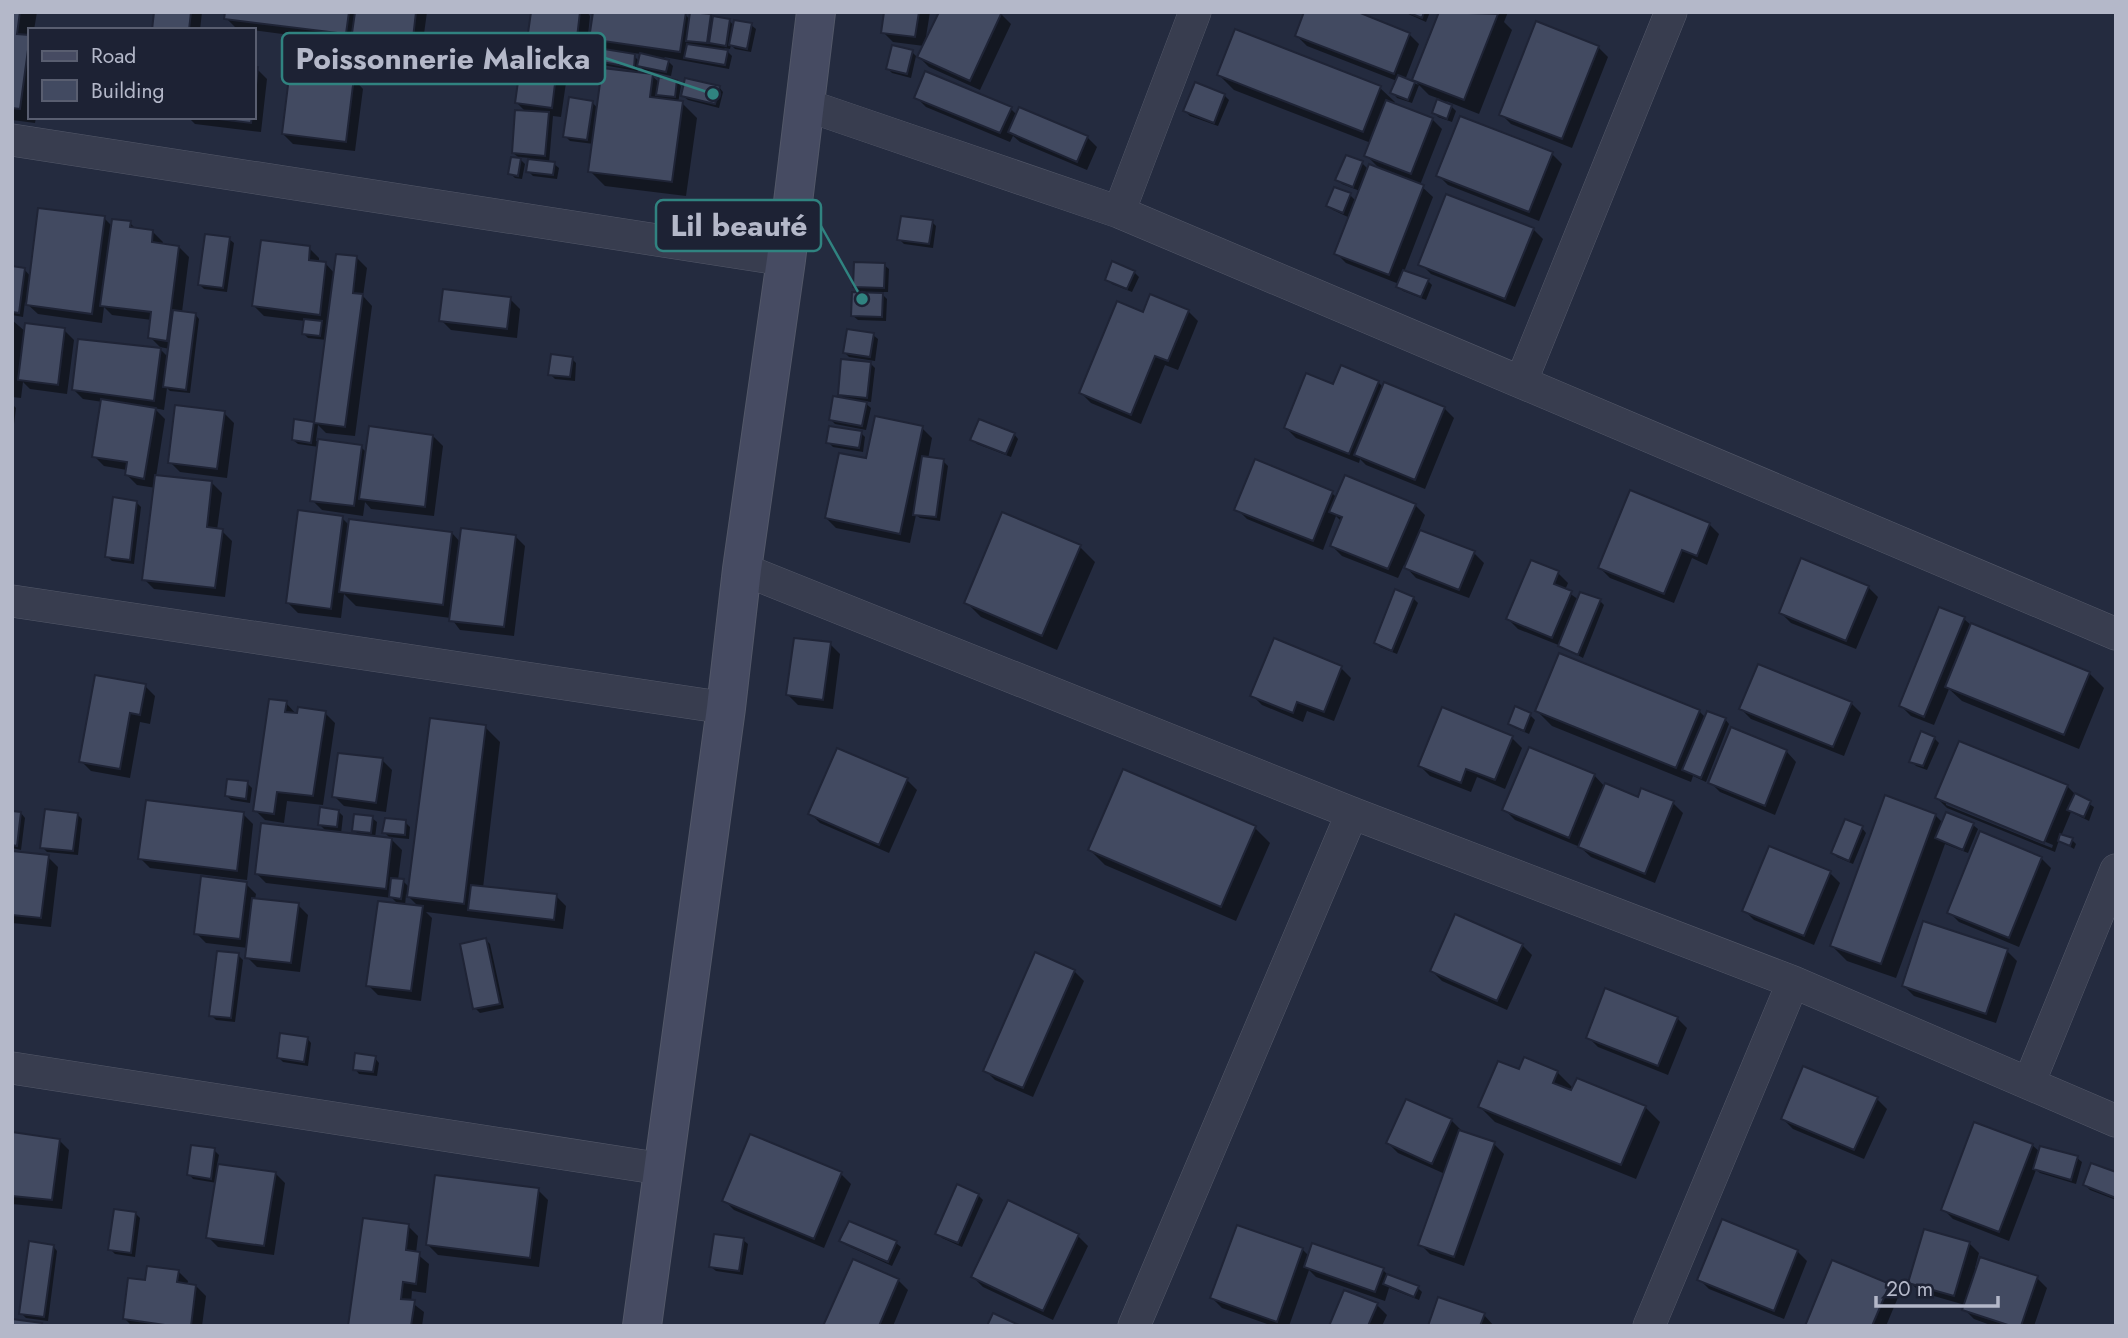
<svg xmlns="http://www.w3.org/2000/svg" width="2128" height="1338" viewBox="0 0 2128 1338" font-family="Jost,sans-serif">
	<style>
		.shadow { fill: #0007; fill-rule: evenodd }
		.building { fill: #424a61; stroke: #1f2436; stroke-width: 2 }
		.lines { fill: none; stroke-linecap: round; stroke-linejoin: round }
		.street-casing { stroke: #535869; stroke-width: 33 }
		.secondary-casing { stroke: #535869; stroke-width: 40 }
		.street { stroke: #383d4f; stroke-width: 32 }
		.secondary { stroke: #464b62; stroke-width: 38 }
		.leader { fill: none; stroke: #308380; stroke-width: 2.5 }
		.callout-dot { fill: #308380; stroke: #1d2234; stroke-width: 2.5 }
		.callout { fill: #1d2234; stroke: #308380; stroke-width: 2.5 }
		.callout-label { font-size: 30px; text-anchor: middle; font-weight: bold; fill: #b4b8c9 }
	</style>
	<rect width="100%" height="100%" fill="#242b3f"/>
	<path class="shadow" d="M12,12h25l-3,18h-4v87h6l-1,6 -23,-3z
		M156,12h46l-2,18h-46z
		M227,12h200l-6,44 -58,-7 -5,-5 -122,-16 -10,-10z
		M532,12h55l3,4 -4,39 -28,-3 11,10 -8,55 -8,-1 -4,47 5,1 5,4 -2,11 -24,-3 -5,-5 2,-13 -12,-1 -5,-4 13,-41 -9,-9 22,-53 -10,-10z
		M886,12h44l-5,31 76,-29 10,10 -31,66 -51,-23 -10,-10 5,-11 -31,-4 -10,-10z
		M1353,12l56,22 10,10 -14,36 14,5 -7,18 -15,-5 -4,-5 4,-12 -90,-35 -10,-10z
		M1404,12h26l-4,10z
		M1441,12h67l-4,10 8,8 -33,84 -33,-13 10,10 -4,11 -14,-5 -4,-5 6,-13 -11,-4 -15,-15z
		M685,14l5,6 21,-5 4,4 14,1 5,6 17,-1 5,4 -5,23 -16,-3 -4,-4 -1,4 -6,-1 8,8 -3,13 -65,-12 9,9 -2,10 -27,-6 -5,-5 -2,9 15,2 8,7 16,-2 5,5 -3,17h4l15,15 -11,78 -81,-10 -15,-15 4,-27 -24,-3 -5,-5 27,-34 6,7 37,-35 1,-3 -33,-6 -5,-5 2,-13 -9,-9zM631,53l11,1 -2,8z
		M1598,47l10,10 -36,91 -61,-24 -10,-10z
		M912,52l4,4 -5,22 -19,-5 -4,-4z
		M254,69h3l10,10 -6,53 -66,-8 -7,-7h66z
		M1219,75l161,13 15,14 -1,3 38,14 10,10 -22,56 13,12 -29,75 24,9 4,4 -6,15 -23,-9 -5,-4 1,-3 -53,-21 -10,-10 14,-35 -17,-8 -5,-4 22,-11 6,6 4,-10 -18,-7 -4,-4 24,-17 7,7h12l-15,-15 5,-12 -137,-53z
		M353,78l10,11 -8,62 -62,-7 -10,-10z
		M719,87l4,5 -4,16 -31,-8 -5,-4z
		M1224,95l5,5 -11,26 -28,-10 -5,-5z
		M916,97l95,12 6,6 70,22 10,10 -10,23 -67,-28 -7,-6 -3,6 -84,-35z
		M1552,154l10,10 -23,57 -91,-36 -10,-10z
		M520,159l5,5 -3,15 -7,-1 -5,-5z
		M104,218l8,8 18,-3 7,7 16,2 10,10 -1,3 17,2 10,10 -7,55 13,2 4,5 -9,74 -20,-2 -3,-3 -3,22 -10,-2 11,11 -9,58 56,6 10,10 -5,37 5,1 10,10 -7,56 -71,-8 -10,-10 12,-91 -19,-3 -10,-10v-5l-23,-4 -10,-10 9,-54 -20,-3 -10,-10 88,-39 8,8 1,-9 -10,-2 -10,-10 2,-17 -40,-5 -8,-8 -2,16 -64,-9 -13,-12 -2,15 -11,-2v-47l12,1 7,8z
		M932,222l4,4 -3,22 -29,-4 -5,-5z
		M1533,229l10,10 -28,68 -84,-33 -10,-10z
		M229,239l5,4 -7,49 -23,-3 -4,-4z
		M309,248l10,10v5l7,1 9,10 22,-16 10,10 -4,28 9,10 -17,130 -29,-3 -8,-8 -2,16 45,6 6,6 66,-17 10,10 -9,70 -63,-7 -6,-7 -2,14 -41,-6 -10,-10 7,-53 -21,-3 -5,-4 2,-19 21,2 11,-83 -19,-2 -5,-5 2,-12 -41,-5 -10,-10z
		M884,265l5,4 -1,23h-8l7,7 -1,22 -28,-1 -5,-4 10,-22 -8,-8z
		M1134,272l5,5 -7,15 -20,-8 -5,-5z
		M510,299l10,10 -3,29 -66,-8 -10,-10z
		M1188,311l10,10 -20,49 -13,-5 -24,59 -50,-21 -10,-10z
		M12,320l14,12 38,-2 10,10 -7,54 -37,-5 -7,-7 -2,16 -9,-1z
		M873,335l5,4 -3,22 -26,-4 -4,-4z
		M572,359l4,4 -1,18 -20,-2 -5,-5z
		M870,363l5,5 -4,34 -8,-1 8,7 -5,22 -31,-6 -4,-4 13,-20 -5,-5z
		M1378,382l6,6 60,20 10,10 -29,71 -59,-24 -6,-6 -1,4 -63,-25 -10,-10 48,-42z
		M12,404l4,4 -4,32z
		M224,413l10,10 -7,55 -47,-6 -10,-10z
		M922,428l10,10 -4,21 15,2 5,5 -8,55 -20,-3 -4,-3 -6,28 -74,-15 -10,-10 42,-58z
		M861,433l4,4 -2,15 -30,-5 -5,-5z
		M1014,434l4,5 -7,18 -34,-13 -5,-5z
		M1332,493l5,5 78,7 10,10 -6,16 55,22 10,10 -15,35 -53,-20 -12,-13 -6,13 -56,-22 -10,-10 10,-24 -6,-6 -13,34 -76,-31 -10,-10z
		M136,502l5,5 -7,57 -22,-3 -5,-5z
		M342,518l8,8 102,7 8,9 55,-6 10,10 -11,90 -54,-6 -9,-12 -95,-12 -12,-12 -3,24 -43,-5 -10,-10z
		M1709,524l10,10 -12,31 -15,-7 -18,45 -64,-25 -10,-10z
		M1080,547l15,15 -38,88 -76,-33 -15,-15z
		M1558,573l10,10 -3,7 14,10 21,1 4,4 -21,53 -22,-12 -43,-17 -10,-10z
		M1868,587l10,10 -22,52 -65,-26 -10,-10z
		M1413,598l5,5 -21,51 -17,-7 -4,-5z
		M1964,619l7,6 118,48 15,15 -25,61 -117,-48 -13,-12 -15,36 -23,-9 -10,-10z
		M1275,641l66,27 10,10 -17,43 -27,-10 -4,11 -41,-17 -10,-10z
		M830,644l10,10 -7,55 -35,-4 -10,-10z
		M145,686l10,10 -5,28 -10,-2 -10,56 -39,-7 -10,-10z
		M286,703l12,13 27,-3 10,10 -12,82 -36,-4 -3,22 -19,-3 -10,-10z
		M1851,703l10,10 -17,43 -93,-37 -10,-10z
		M1516,709l14,6 5,5 -6,14 -14,-6 -5,-4z
		M1537,711h162l7,7 19,1 4,5 -23,58 -13,-6 -2,6 -139,-56z
		M485,727l15,15 -17,146 73,8 10,10 -3,23 -137,-17 6,6 -11,83 -43,-6 -10,-10 31,-80 -7,-7 -126,-15 -10,-10 72,-40 -8,-8 19,-13 4,4 -2,18 19,2 -6,-6 18,-12 5,4 -2,16 17,2 10,10 -4,30 5,1 7,7zM406,894l14,14 -15,-2z
		M1732,730l55,22 9,10 -21,53 -55,-23 -10,-10z
		M1512,738l10,10 -17,41 -28,-12 -6,15 -41,-16 -10,-10z
		M1934,738l5,5 -12,27 -11,-4 -5,-5z
		M382,760l10,10 -6,42 -42,-6 -10,-10z
		M1594,775l11,12 34,13 34,3 10,10 -28,70 -64,-26 -11,-10 -65,-27 -10,-10z
		M907,780l10,10 -28,63 -69,-30 -10,-10z
		M247,783l5,5 -2,15 -19,-3 -4,-4z
		M2067,786l11,11 16,10 -5,14 -18,-9 -10,24 11,4 4,4 -2,5 -15,-9 -4,12 -108,-44 -10,-10zM1946,801l107,44 -1,3 -106,-43z
		M12,812l9,1 4,5 -4,32 -9,-2z
		M77,814l5,5 -4,36 -31,-3 -5,-5z
		M243,814l10,10 -6,56 -97,-12 -10,-10z
		M1935,815l8,8 30,2 5,4 -10,24 -23,-9 -49,134 -49,-17 -15,-15z
		M405,822l5,5 -1,12 -20,-2 -5,-5z
		M1255,828l15,15 -34,78 -131,-56 -15,-15z
		M1862,828l4,5 -13,31 -16,-7 -4,-5z
		M12,853l36,4 10,10 -7,60 -39,-4z
		M2041,858l10,10 -32,79 -60,-25 -10,-10z
		M1830,873l10,10 -26,62 -60,-25 -10,-10z
		M246,884l10,10 -1,6 43,5 10,10 -8,57 -43,-5 -10,-10 1,-9 -42,-5 -10,-10z
		M486,940l4,4 14,64 -24,5 -5,-5z
		M1522,945l10,10 -25,55 -65,-29 -10,-10z
		M2007,951l10,10 -21,62 -82,-27 -10,-10z
		M238,955l5,5 -8,62 -19,-2 -5,-5z
		M1074,971l10,10 -51,116 -38,-17 -10,-10z
		M1677,1018l10,10 -19,47 -70,-28 -10,-10z
		M307,1038l4,5 -3,23 -25,-4 -4,-4z
		M375,1058l4,5 -2,13 -18,-2 -4,-5z
		M1520,1072h37l17,17 71,18 15,15 -24,57 -141,-57 -15,-15z
		M1877,1099l10,10 -23,50 -71,-30 -10,-10z
		M1451,1120l10,10 -1,2 34,12 10,10 -40,112 -34,-12 -10,-10 25,-70 -47,-21 -10,-10z
		M12,1134l47,6 10,10 -7,59 -50,-5z
		M2032,1145l8,7 37,6 5,4 -6,22 -36,-11 -4,-3 -27,71 -56,-22 -10,-10z
		M214,1150l5,5 -2,10 58,8 10,10 -11,72 -56,-8 -10,-10 9,-54 -24,-4 -4,-5z
		M841,1174l10,10 -27,64 -90,-38 -10,-10z
		M2116,1174v26l-26,-10 -5,-5z
		M538,1190l10,10 -9,67 -101,-12 -10,-10z
		M978,1195l5,5 -21,47 -20,-9 -4,-5z
		M1008,1203l70,33 10,10 -35,74 -70,-33 -10,-10z
		M135,1213l5,5 -5,39 -20,-3 -5,-5z
		M850,1223l46,20 5,4 -9,19 -46,-21 -4,-4z
		M408,1226l10,10 -2,17 13,11 -3,29 -14,-2 -1,11 13,10 -2,14h-72z
		M743,1240l5,4 -5,31 -27,-4 -5,-4z
		M1969,1243l10,10 -4,15 62,10 10,10 -13,38h-41l-19,-7 -10,-10 1,-4 -45,-13 -10,-10z
		M53,1246l4,5 -9,70 -22,-3 -5,-5z
		M1302,1249l8,8 73,13 7,7 28,11 4,4 -3,8 -30,-12 -4,13 -69,-24 -7,-7 -20,56h-16l-51,-18 -10,-10z
		M1797,1251l10,10 -23,58 -75,-30 -10,-10z
		M178,1271l10,10 -1,4 9,1 10,10 -4,30h-70l-7,-7 22,-37z
		M898,1280l10,10 -15,36h-68z
		M1889,1285l10,10 -13,31h-79z
		M1377,1305l10,10 -5,11h-51z
		M1484,1315l10,11h-65z"/>
	<path class="building" d="M12,12h8l-3,22 13,1 -10,74 -8,-1z
		M154,12h37l-2,18h-37z
		M225,12h124l-3,22 -122,-15z
		M355,12h61l-4,35 -61,-7z
		M531,12h49l-4,34 -49,-6z
		M593,12h93l-6,40 -91,-13z
		M690,12l21,2 -4,29 -21,-2z
		M884,12h35l-4,25 -34,-4z
		M939,12h63l-32,69 -53,-24z
		M1304,12h54l52,21 -16,41 -99,-38z
		M1407,12h17l-2,6z
		M1439,12l59,2 -34,86 -52,-20z
		M713,16l17,3 -4,27 -17,-3z
		M734,20l18,3 -5,26 -18,-4z
		M1536,21l63,25 -37,93 -63,-24z
		M1235,29l146,57 -18,46 -146,-57z
		M687,44l41,6 -3,15 -41,-7z
		M892,45l21,5 -6,24 -21,-5z
		M523,46l36,5 -7,57 -37,-5z
		M598,48l37,6 -1,14 -37,-7z
		M640,53l29,7 -3,12 -29,-6z
		M254,67h4l-4,36z
		M602,68l51,6 -3,23 33,4 -11,81 -84,-10z
		M290,69l64,8 -8,65 -64,-8z
		M925,71l87,36 -12,26 -86,-35z
		M1398,75l17,7 -7,18 -18,-7z
		M659,77l18,3 -2,17 -19,-2z
		M685,78l35,8 -5,18 -34,-8z
		M1195,82l30,12 -11,29 -31,-12z
		M569,97l24,4 -6,39 -24,-3z
		M1437,99l15,6 -5,14 -15,-6z
		M1386,100l47,18 -22,56 -47,-18z
		M1019,107l69,29 -11,26 -69,-30z
		M515,110l34,2 -4,44 -33,-3z
		M1460,116l93,36 -24,60 -93,-36z
		M202,117h50l-1,6z
		M1346,155l17,6 -10,26 -18,-7z
		M511,157l10,1 -3,18 -10,-2z
		M528,159l27,3 -2,13 -27,-3z
		M1369,164l55,21 -35,90 -55,-21z
		M1334,187l17,6 -8,20 -17,-7z
		M1446,194l88,34 -29,71 -87,-34z
		M38,208l67,8 -13,98 -66,-9z
		M901,216l32,4 -4,24 -32,-4z
		M112,219l19,2 -1,6 23,3 -1,12 27,4 -12,95 -19,-3 3,-26 -51,-6z
		M205,234l25,3 -7,51 -25,-3z
		M261,240l49,6 -1,14 17,2 -6,53 -68,-9z
		M336,254l21,2 -4,37 10,1 -18,133 -31,-4z
		M1112,261l23,10 -8,18 -22,-9z
		M854,262l31,1 -1,25 -31,-1z
		M12,266l13,2 -6,45 -7,-1z
		M1403,270l26,9 -8,18 -25,-10z
		M443,289l68,8 -4,32 -68,-8z
		M852,292l31,1 -1,24 -31,-1z
		M1150,294l39,16 -21,51 -13,-5 -24,59 -52,-22 38,-92 26,11z
		M173,310l23,3 -10,77 -23,-3z
		M304,319l18,2 -2,15 -18,-2z
		M25,323l40,5 -7,57 -40,-5z
		M847,329l27,4 -4,24 -27,-4z
		M78,339l83,9 -7,53 -82,-11z
		M551,354l22,3 -3,20 -22,-2z
		M841,359l30,3 -4,36 -29,-3z
		M1341,365l38,16 -30,73 -65,-26 22,-55 27,11z
		M1384,382l61,25 -30,73 -61,-25z
		M833,396l34,6 -5,24 -33,-6z
		M101,399l55,9 -12,71 -19,-4 2,-13 -35,-5z
		M175,405l50,6 -8,58 -49,-6z
		M875,416l48,10 -23,108 -75,-16 14,-65 27,5z
		M294,419l20,3 -3,21 -19,-3z
		M979,419l36,14 -9,21 -36,-14z
		M369,426l64,9 -8,72 -66,-8z
		M829,426l33,5 -3,17 -33,-5z
		M318,439l44,6 -8,61 -44,-5z
		M922,456l22,3 -8,58 -23,-2z
		M1255,459l78,32 -20,50 -79,-31z
		M155,475l57,6 -5,46 16,2 -8,59 -73,-8z
		M1345,475l71,29 -28,65 -58,-23 12,-29 -13,-5z
		M1630,490l80,33 -13,33 -15,-6 -18,44 -66,-26z
		M113,497l24,4 -7,59 -25,-3z
		M298,510l45,6 -12,93 -45,-6z
		M1002,512l79,33 -39,91 -78,-33z
		M349,519l103,13 -9,73 -104,-13z
		M461,528l55,7 -12,92 -55,-6z
		M1420,530l55,21 -16,39 -55,-22z
		M1801,558l68,28 -23,55 -67,-28z
		M1531,560l28,11 -5,13 18,7 -20,47 -46,-19z
		M1395,589l19,8 -22,54 -18,-8z
		M1580,592l21,7 -23,56 -20,-9z
		M1939,607l26,10 -41,100 -25,-11z
		M1971,623l119,49 -26,63 -119,-48z
		M794,638l37,4 -8,58 -37,-5z
		M1274,638l68,28 -18,46 -27,-10 -4,11 -43,-17z
		M1559,653l141,57 -24,58 -141,-57z
		M1758,664l94,38 -19,45 -94,-38z
		M95,675l51,9 -6,31 -10,-2 -10,56 -41,-7z
		M269,699l18,2 -2,11 12,1 1,-6 28,4 -13,85 -36,-4 -3,22 -21,-3z
		M1515,706l16,7 -7,18 -16,-7z
		M1442,707l71,29 -18,44 -29,-11 -5,14 -43,-17z
		M1707,711l19,7 -25,60 -19,-8z
		M430,718l56,7 -22,179 -57,-7z
		M1731,727l56,23 -22,56 -57,-23z
		M1921,731l14,6 -12,29 -14,-4z
		M1959,741l109,44 -24,58 -109,-45z
		M1529,747l66,27 -26,64 -67,-28z
		M837,748l71,30 -29,67 -71,-31z
		M338,753l45,5 -7,45 -44,-6z
		M1123,769l133,57 -35,81 -133,-57z
		M227,779l21,2 -2,18 -21,-3z
		M1605,783l33,14 3,-9 33,13 -29,73 -67,-27z
		M2075,793l16,8 -7,16 -17,-7z
		M1885,795l51,19 -55,150 -51,-18z
		M146,800l98,12 -7,59 -99,-12z
		M320,807l19,3 -2,17 -19,-2z
		M45,809l33,4 -5,38 -33,-3z
		M12,811l9,1 -4,34 -5,-1z
		M1946,812l28,11 -11,27 -28,-12z
		M354,814l19,2 -2,17 -19,-2z
		M385,818l21,2 -1,15 -23,-2z
		M1845,819l18,7 -14,35 -18,-8z
		M261,823l131,15 -6,51 -131,-15z
		M1980,831l62,26 -33,81 -62,-25z
		M2060,834l13,4 -3,8 -12,-5z
		M1769,846l62,25 -27,65 -62,-25z
		M12,851l37,4 -8,63 -29,-3z
		M201,876l46,6 -7,57 -46,-5z
		M391,878l13,1 -3,20 -12,-2z
		M471,885l86,9 -3,26 -86,-10z
		M252,898l47,5 -8,60 -46,-5z
		M378,901l45,5 -12,85 -45,-5z
		M1455,914l68,30 -26,57 -67,-30z
		M1923,921l85,28 -22,65 -84,-28z
		M486,938l14,66 -27,5 -13,-65z
		M217,951l22,2 -8,65 -22,-2z
		M1035,952l40,18 -52,118 -40,-17z
		M1605,988l73,29 -20,49 -72,-28z
		M280,1033l28,4 -4,25 -27,-4z
		M355,1053l21,3 -3,16 -20,-2z
		M1524,1057l34,14 -5,12 18,7 6,-12 69,28 -25,59 -143,-58 20,-46 21,8z
		M1803,1066l75,31 -24,53 -73,-31z
		M1406,1099l46,20 -20,45 -46,-21z
		M1974,1122l59,22 -34,88 -58,-22z
		M1459,1130l36,12 -41,115 -36,-12z
		M12,1132l48,7 -8,61 -40,-4z
		M750,1134l92,38 -28,67 -92,-38z
		M191,1145l24,3 -4,31 -24,-4z
		M2040,1146l38,10 -7,24 -38,-11z
		M2091,1163l25,9v26l-33,-13z
		M218,1164l58,8 -12,74 -58,-8z
		M435,1175l104,13 -9,70 -104,-13z
		M957,1184l22,10 -21,49 -23,-9z
		M1008,1200l71,34 -36,77 -72,-34z
		M114,1209l22,3 -5,41 -23,-3z
		M363,1218l46,6 -3,26 14,2 -4,32 -13,-2 -2,17 14,1 -4,26h-63z
		M1722,1219l76,31 -24,61 -77,-31z
		M849,1221l48,20 -9,21 -49,-21z
		M1237,1225l66,23 -26,74 -67,-24z
		M1924,1229l46,13 -16,54 -46,-13z
		M714,1234l30,4 -5,33 -30,-4z
		M29,1241l25,4 -10,72 -25,-3z
		M1312,1243l72,25 -9,24 -71,-25z
		M1980,1257l58,19 -17,50h-10l-49,-16z
		M853,1259l46,20 -20,47h-56z
		M1832,1260l58,24 -18,42h-67z
		M147,1266l32,4 -2,12 19,3 -5,41h-19l-49,-7 5,-41 17,2z
		M1387,1274l32,12 -5,11 -31,-13z
		M1344,1290l34,13 -10,23h-39z
		M1438,1297l47,16 -5,13h-52z
		M993,1313l28,13h-34z
		M12,1319l30,4 -1,3h-29z"/>
	<g class="lines">
		<defs>
			<path id="street" d="M806,105l313,107 997,422
				M12,140l774,120
				M1119,212l76,-200
				M1521,382l150,-370
				M742,569l610,244 441,169 323,139
				M12,601l714,107
				M12,1068l650,101
				M2029,1083l87,-213
				M1134,1326l218,-513
				M1649,1326l144,-344"/>
			<path id="secondary" d="M642,1326l84,-618 16,-139 44,-309 30,-248"/>
		</defs>
		<use href="#street" class="street-casing"/>
		<use href="#secondary" class="secondary-casing"/>
		<use href="#street" class="street"/>
		<use href="#secondary" class="secondary"/>
	</g>
	<path class="leader" d="M713 94L605 58M862 299L821 226"/>
	<g class="callout-dot">
		<circle cx="713" cy="94" r="7"/>
		<circle cx="862" cy="299" r="7"/>
	</g>
	<g class="callout">
		<rect x="282" y="33" width="323" height="51" rx="7"/>
		<rect x="656" y="200" width="165" height="51" rx="7"/>
	</g>
	<g class="callout-label">
		<text x="443" y="69">Poissonnerie Malicka</text>
		<text x="739" y="236">Lil beauté</text>
	</g>
	<rect width="2128" height="1338" fill="none" stroke="#b4b8c9" stroke-width="28"/>
	<rect x="28" y="28" width="228" height="91" fill="#1d2234" stroke="#595e70" stroke-width="2"/>
	<rect x="42" y="51" width="35" height="10" fill="#464b62" stroke="#595e70" stroke-width="2"/>
	<text x="91" y="63" font-size="21" fill="#b4b8c9">Road</text>
	<rect x="42" y="80" width="35" height="21" fill="#424a61" stroke="#595e70" stroke-width="2"/>
	<text x="91" y="98" font-size="21" fill="#b4b8c9">Building</text>
	<path d="M1876 1296v10h122v-10" fill="none" stroke="#b4b8c9" stroke-width="3.5"/>
	<text x="1886" y="1296" font-size="21" fill="#b4b8c9" stroke="#1d2234" stroke-width="5" paint-order="stroke">20 m</text>
</svg>
